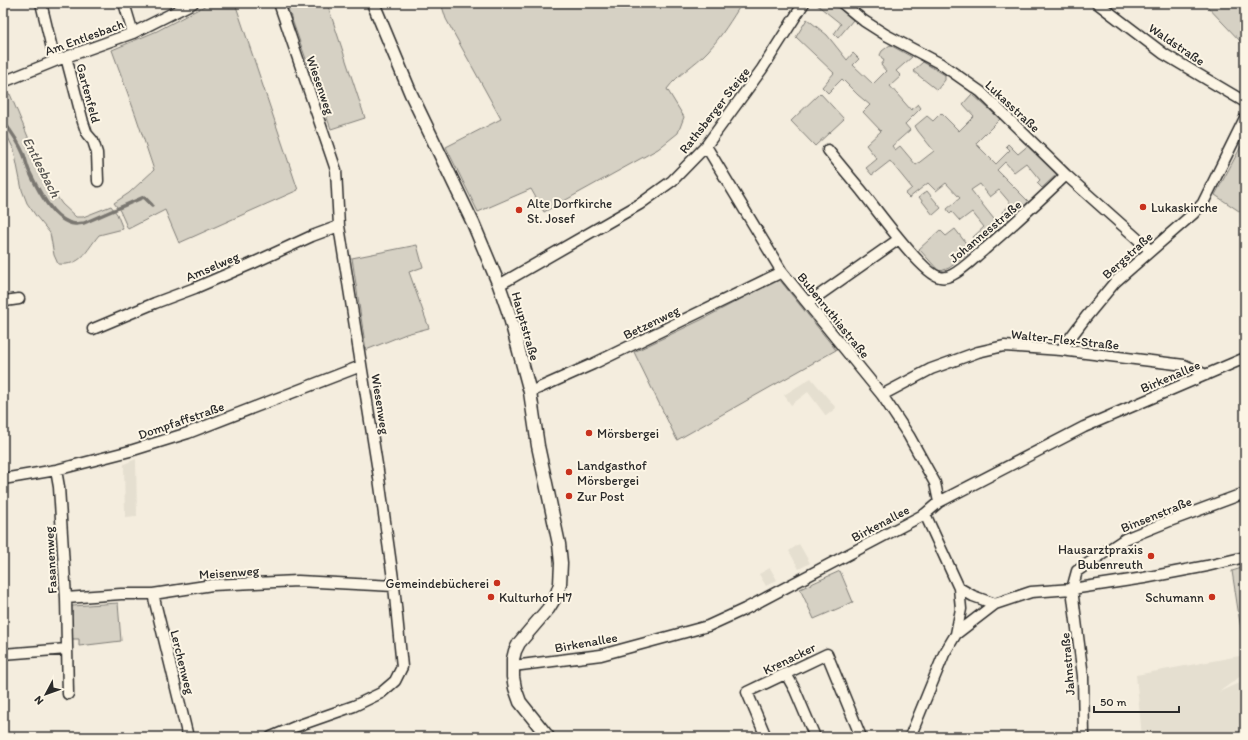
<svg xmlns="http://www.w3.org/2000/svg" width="1248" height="740" viewBox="0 0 1248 740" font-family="Itim,sans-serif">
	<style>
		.built { fill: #e5dfd0 }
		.green { fill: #d6d1c4; stroke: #807e78 }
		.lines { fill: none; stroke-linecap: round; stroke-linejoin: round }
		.stream { stroke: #7a7771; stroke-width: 3.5 }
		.minor-casing { stroke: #2b2b2b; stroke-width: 13 }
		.tertiary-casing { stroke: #2b2b2b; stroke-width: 15 }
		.minor { stroke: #fcf5e5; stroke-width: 10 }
		.tertiary { stroke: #fcf5e5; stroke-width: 12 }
		.poi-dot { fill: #c8321e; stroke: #fcf5e5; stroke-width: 1.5 }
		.labels { text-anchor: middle; stroke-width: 4; stroke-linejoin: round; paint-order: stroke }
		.street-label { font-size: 13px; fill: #2b2b2b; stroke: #fcf5e5 }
		.poi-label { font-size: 13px; fill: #2b2b2b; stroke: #fcf5e5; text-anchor: start }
		.water-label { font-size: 14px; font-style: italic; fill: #595754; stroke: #fcf5e5 }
	</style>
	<rect width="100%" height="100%" fill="#f4edde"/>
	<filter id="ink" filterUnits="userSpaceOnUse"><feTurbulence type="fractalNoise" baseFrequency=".025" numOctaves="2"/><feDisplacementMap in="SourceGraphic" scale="8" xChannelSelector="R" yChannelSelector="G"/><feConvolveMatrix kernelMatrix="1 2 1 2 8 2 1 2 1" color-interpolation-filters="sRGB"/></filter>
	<g filter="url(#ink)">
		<path class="built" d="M811,378l25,30 -10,8 -18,-24 -17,13 -7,-10z
			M136,459l1,57 -12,1 -1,-53z
			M799,544l11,19 -11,6 -10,-18z
			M770,568l7,12 -11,6 -7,-12z
			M1245,655v18l-26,19 26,-12v57h-103l-6,-62z"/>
		<path class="green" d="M210,3h25l63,187 -119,53 -14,-33 -37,19 -8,-18 -6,-8 15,-10 25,-23 -18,-54 -24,-66 45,-19z
			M286,3h41l38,115 -34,11z
			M441,3h301c-10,16 -21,34 -34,48 -13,14 -30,23 -41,38l17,28 -6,16 -20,16 -114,63 -13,-23 -53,23 -32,-65 55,-28 -55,-100z
			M817,3h16l20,17 -15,18 -4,-4 7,-10 -25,-20z
			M1204,3h41v41l-3,-1z
			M807,19l20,16 20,25 6,-7 6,6 -6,6 20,19 13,-13 -5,-6 3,-4 -4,-6 2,-4 8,-6 22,12 -16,14 5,5 -11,10 21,24 7,-6 3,4 -16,16 5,6 -18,16 3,4 5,-4 16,19 18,-14 -16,-20 -3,-5 12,-10 6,5 8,-8 18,18 15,-15 -11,-12 9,-10 28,25 -24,24 2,3 18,18 14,-14 -4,-4 2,-2 10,10 12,-10 29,28 -17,16 -5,-5 3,-3 -14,-17 -12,9 -9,-10 -8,8 32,32 -20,18 -7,-8 9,-8 -12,-14 -9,7 -10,-13 -9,6 30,38 -23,17 -6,-7 12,-11 -12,-15 -12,9 -8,-9 -2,2 -3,-5 13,-11 -14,-15 -10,8 -8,-8 -19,15 -4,-4 7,-6 -22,-27 -18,14 -6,-7 11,-9 -11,-14 15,-14 -18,-19 7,-7 -12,-10 -16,-16 -14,14 -6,-6 12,-14 -38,-36z
			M923,62l22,13v5l-8,10 -24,-19z
			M820,93l24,26 -29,27 -24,-25z
			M10,94l37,88 15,22 14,13h7l28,-11 6,8 6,15 -24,6c-14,17 -17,31 -41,29l-4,-9 -4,-22 -14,-17 -9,-13 -5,-13 -8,-40 -11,-23v-30z
			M1245,139v76l-30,-20z
			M927,191l14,17 -8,7 -14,-18z
			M955,229l17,22 -23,17 -8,3 -3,-1 -19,-21 21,-19 6,6z
			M417,245l6,22 -14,5 20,56 -23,6 -40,16 -14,-92z
			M779,279l57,71 -159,90 -43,-88 67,-32z
			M1245,567v88l-13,-84z
			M840,571l13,31 -39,17 -14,-30z
			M118,603l3,38 -42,5v-7h-8v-30l1,-3z"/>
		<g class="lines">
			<path class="stream" d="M3,121c8,10 16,22 21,34 2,6 3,12 6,18 8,17 24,49 45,51 3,0 6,-1 9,-1l60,-26 8,8"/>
			<defs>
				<path id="minor" d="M41,3l14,58
					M124,3l9,30
					M842,3l22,18 22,14 55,29 40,28 85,83 84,75
					M1097,3l67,51 81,48
					M66,57l17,65 4,12 6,7 4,12 1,28
					M3,82l52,-21 78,-28 60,-30
					M706,146l76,126 100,123 27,41 26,47 4,19
					M828,150c11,14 22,27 33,40 13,16 62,85 79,87 4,1 8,0 12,-2 12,-6 23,-18 33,-26 28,-24 55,-49 81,-74
					M499,285l141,-81 32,-23 34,-35 56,-77 42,-66
					M3,303l2,-2 14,-2
					M808,303l91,-64
					M93,329l62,-26 40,-15 56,-24 61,-28 27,-10
					M1061,350l25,-33 29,-35 79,-69 9,-10 42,-85
					M530,392l63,-28 189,-92
					M882,395l49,-26 47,-17 26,-6 57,4 123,15 22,10
					M56,470l3,17 7,111 2,96
					M3,479l53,-9 74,-19 58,-18 173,-67
					M959,588l14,8 22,8
					M153,594l35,143
					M66,598l55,-4h32l59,-9 86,-4 96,5
					M956,634l39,-30 36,-12 41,-3 72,-11 63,-12 38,-9
					M3,654l64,-5
					M513,666l88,-11 107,-29 37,-17 180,-95 14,-12 145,-75 161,-69
					M786,674l9,16 20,47
					M271,737l26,-11 57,-20 27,-13 14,-12 7,-14 -8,-81 -16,-115 -39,-245 -3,-56 -57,-167
					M766,737l-19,-45 80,-38 34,83
					M910,737l34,-83 12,-20 5,-25 -2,-21 -34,-74
					M1084,737l-1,-61 -11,-87 5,-18 48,-32 42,-17 78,-29"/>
				<path id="tertiary" d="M373,3l38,91 62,129 26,62 10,29 21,78 8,54 21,98 2,19 -1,21 -4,12 -8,13 -29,34 -4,8 -2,8v18l2,11 5,14 28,35"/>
			</defs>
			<use href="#minor" class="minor-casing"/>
			<use href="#tertiary" class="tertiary-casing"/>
			<use href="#minor" class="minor"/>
			<use href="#tertiary" class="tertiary"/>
		</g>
	</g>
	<g class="poi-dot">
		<circle cx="1143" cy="207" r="4"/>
		<circle cx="519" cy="210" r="4"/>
		<circle cx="589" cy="433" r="4"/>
		<circle cx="569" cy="472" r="4"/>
		<circle cx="569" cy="496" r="4"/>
		<circle cx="1151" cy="556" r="4"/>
		<circle cx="497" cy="583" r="4"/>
		<circle cx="491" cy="597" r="4"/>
		<circle cx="1212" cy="597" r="4"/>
	</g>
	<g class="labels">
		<g class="street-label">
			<text transform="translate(84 37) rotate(-20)" y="5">Am Entlesbach</text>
			<text transform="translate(1177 44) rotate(34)" y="5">Waldstraße</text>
			<text transform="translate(321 85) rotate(71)" y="5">Wiesenweg</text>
			<text transform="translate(89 93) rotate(75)" y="5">Gartenfeld</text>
			<text transform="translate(1013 106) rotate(43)" y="5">Lukasstraße</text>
			<text transform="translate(714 110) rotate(-52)" y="5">Rathsberger Steige</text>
			<text transform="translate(985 231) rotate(-40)" y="5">Johannesstraße</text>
			<text transform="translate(1127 255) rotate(-42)" y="5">Bergstraße</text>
			<text transform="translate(212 266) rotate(-23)" y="5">Amselweg</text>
			<text transform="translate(834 315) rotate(51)" y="5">Bubenruthiastraße</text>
			<text transform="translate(651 322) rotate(-26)" y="5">Betzenweg</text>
			<text transform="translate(526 326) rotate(74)" y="5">Hauptstraße</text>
			<text transform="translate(1065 339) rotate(6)" y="5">Walter-Flex-Straße</text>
			<text transform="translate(1170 376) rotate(-23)" y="5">Birkenallee</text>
			<text transform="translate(381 404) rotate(81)" y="5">Wiesenweg</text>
			<text transform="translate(181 420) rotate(-19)" y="5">Dompfaffstraße</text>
			<text transform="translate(1156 514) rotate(-22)" y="5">Binsenstraße</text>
			<text transform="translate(880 523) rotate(-28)" y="5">Birkenallee</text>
			<text transform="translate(50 560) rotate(-93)" y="5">Fasanenweg</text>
			<text transform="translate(229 572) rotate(-4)" y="5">Meisenweg</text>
			<text transform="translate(586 642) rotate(-10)" y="5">Birkenallee</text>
			<text transform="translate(789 658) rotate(-26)" y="5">Krenacker</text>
			<text transform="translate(183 662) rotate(76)" y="5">Lerchenweg</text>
			<text transform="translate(1067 664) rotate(-95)" y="5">Jahnstraße</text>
		</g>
		<g class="poi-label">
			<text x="527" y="208">Alte Dorfkirche<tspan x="527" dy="15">St. Josef</tspan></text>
			<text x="1151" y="212">Lukaskirche</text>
			<text x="597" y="438">Mörsbergei</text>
			<text x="577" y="470">Landgasthof<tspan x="577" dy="15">Mörsbergei</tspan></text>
			<text x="577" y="501">Zur Post</text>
			<text x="1143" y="554" text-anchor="end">Hausarztpraxis<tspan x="1143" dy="15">Bubenreuth</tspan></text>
			<text x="489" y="588" text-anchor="end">Gemeindebücherei</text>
			<text x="499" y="602">Kulturhof H7</text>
			<text x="1204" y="602" text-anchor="end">Schumann</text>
		</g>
		<g class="water-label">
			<text transform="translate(42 167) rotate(63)" y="5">Entlesbach</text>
		</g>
	</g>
	<rect width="1248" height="740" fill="none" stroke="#fcf5e5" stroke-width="16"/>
	<rect x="8" y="8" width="1232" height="724" fill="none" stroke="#2b2b2b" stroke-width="1.5" filter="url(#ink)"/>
	<g transform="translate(46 694) rotate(229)" stroke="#fcf5e5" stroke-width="3" paint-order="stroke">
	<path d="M0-3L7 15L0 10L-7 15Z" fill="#2b2b2b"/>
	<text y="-6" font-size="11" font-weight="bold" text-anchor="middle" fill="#2b2b2b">N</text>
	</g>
	<path d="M1094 706v6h85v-6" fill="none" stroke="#2b2b2b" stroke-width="2"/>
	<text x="1100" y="706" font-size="12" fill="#2b2b2b" stroke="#fcf5e5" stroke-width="3" paint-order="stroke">50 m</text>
</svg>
